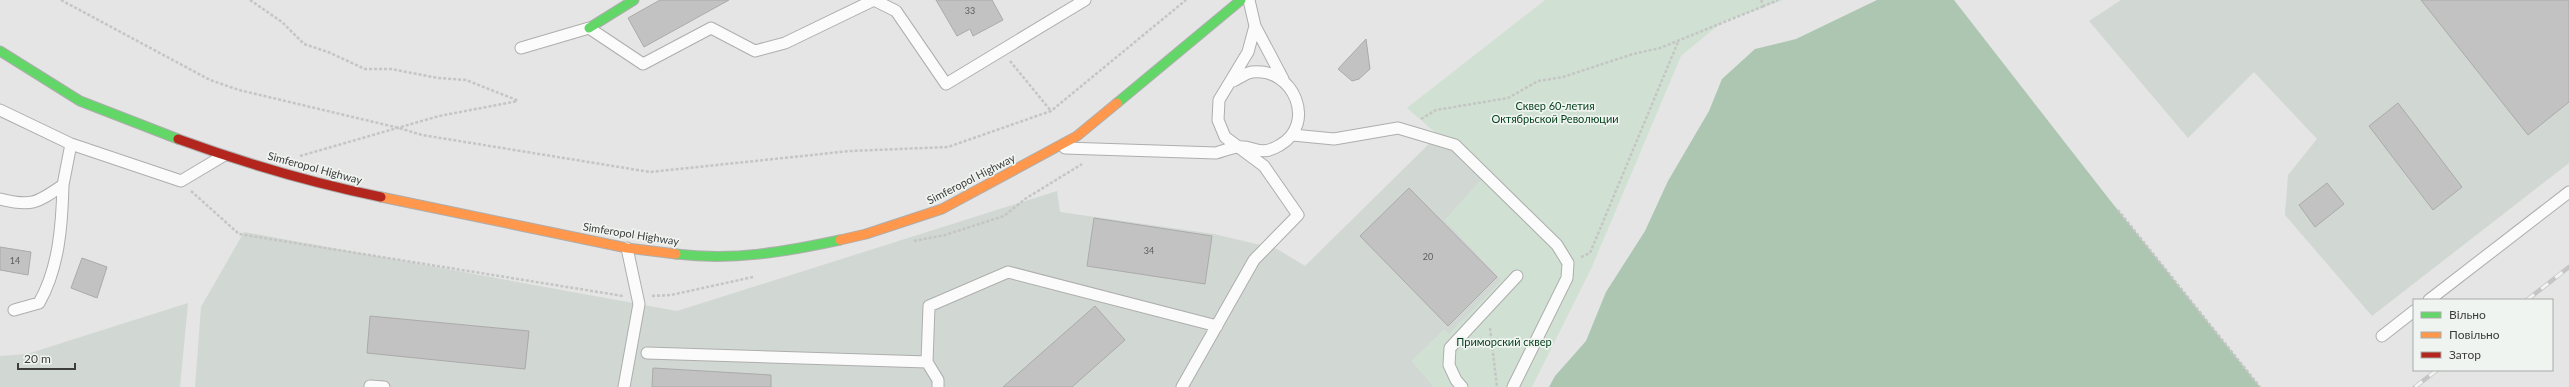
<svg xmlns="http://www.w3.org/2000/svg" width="2569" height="387" viewBox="0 0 2569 387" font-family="Lato,sans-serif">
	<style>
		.built { fill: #d1d7d2 }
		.green { fill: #d0e1d3 }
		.water { fill: #acc6b1 }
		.building { fill: #c1c2c1; stroke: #aaa }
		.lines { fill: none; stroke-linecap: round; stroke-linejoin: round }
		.lane-casing { stroke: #adaead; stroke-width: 13 }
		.fast-casing { stroke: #adaead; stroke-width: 11 }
		.slow-casing { stroke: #adaead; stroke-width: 11 }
		.jam-casing { stroke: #adaead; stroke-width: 11 }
		.path { stroke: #c4c5c4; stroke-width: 2.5; stroke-dasharray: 3 2; stroke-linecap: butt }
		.lane { stroke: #fbfbfb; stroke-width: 11 }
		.fast { stroke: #63d668; stroke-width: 9 }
		.slow { stroke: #ff974d; stroke-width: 9 }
		.jam { stroke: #b3261e; stroke-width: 9 }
		.rail-casing { stroke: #c5c5c5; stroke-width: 4.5 }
		.rail { stroke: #f0f4f1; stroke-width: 3; stroke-dasharray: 9; stroke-linecap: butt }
		.labels { text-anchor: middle; stroke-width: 3.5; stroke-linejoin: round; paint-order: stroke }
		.number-label { font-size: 9px; fill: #5d5e5d }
		.park-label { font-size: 11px; fill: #003e19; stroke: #f0f4f1 }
		.street-label { font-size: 11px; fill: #3c3d3c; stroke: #f0f4f1 }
	</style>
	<rect width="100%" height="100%" fill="#e4e5e4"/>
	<path class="built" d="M2121,0h448v163l-197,153 -87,-101 3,-40 29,-36 -63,-67 -66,66 -99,-117z
		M1438,135l47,41 -40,44 57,60 -53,55 -5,-5 -32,31 22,26h-1239l6,-80 43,-75 433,79 380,-120 3,21 154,22 63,15 28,17z
		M188,303l-8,84h-180v-31l27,-2z"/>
	<path class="green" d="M1545,0h238l-61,22 -41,34 -90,213 -59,118h-98l-22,-26 32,-31 5,4 53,-54 -57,-60 40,-44 -78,-68z"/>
	<path class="water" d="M1877,0h77l155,199 151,188h-711l6,-11 31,-35 20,-49 39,-61 23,-50 41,-70 13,-32 33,-30 41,-10z"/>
	<path class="building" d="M660,0h69l-85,47 -16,-29z
		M936,0h56l11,20 -30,16 -3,-7 -13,7z
		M2421,0h148v102l-41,33z
		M1366,39l4,30 -11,10 -7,2 -14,-12z
		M2398,103l64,84 -29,23 -64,-84z
		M2327,183l17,21 -29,23 -16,-22z
		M1409,188l88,89 -49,49 -88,-90z
		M1094,218l118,18 -7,48 -118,-18z
		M0,247l31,5 -3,23 -28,-5z
		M82,258l25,9 -10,31 -26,-10z
		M1095,306l30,34 -53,47h-69z
		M370,316l159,15 -4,38 -158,-16z
		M653,368l118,7v12h-119z"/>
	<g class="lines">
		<defs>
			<path id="lane" d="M1249,0l6,26 28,53
				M521,48l68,-20 54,36 68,-36 44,23 30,-8 89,-43 22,11 50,73 139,-84
				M0,110l71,34 110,37 42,-25
				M1293,135l41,4 64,-11 57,17 102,100 11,18 -1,15 -54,109
				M1065,148l151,5c7,-2 14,-5 21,-6 18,-2 22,11 43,-2 37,-21 14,-78 -28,-73 -6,1 -13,6 -19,9
				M0,199c32,8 37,4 63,-14l8,-41
				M2429,300l140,-108
				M14,310l25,-7c20,-35 23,-78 24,-118
				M2382,336l32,-25
				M647,353l280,9 11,18v7
				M927,362l2,-56 79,-34 209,54
				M370,386l14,1
				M624,387l15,-83 -12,-56
				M1182,387l72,-127 44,-45 -34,-49 -39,-29 -7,-17 1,-20 29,-48 7,-26
				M1462,387l-6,-7 -7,-15 1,-17 67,-72"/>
			<path id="fast" d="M589,28l45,-28
				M0,51l80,50 98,38
				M1117,103l124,-103
				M676,254c58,7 108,-2 164,-14"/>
			<path id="slow" d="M381,197l246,51 49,6
				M840,240l26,-6 76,-25 135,-73 40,-33"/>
			<path id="jam" d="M178,139c66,24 134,44 203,58"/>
		</defs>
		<use href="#lane" class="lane-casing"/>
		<use href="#fast" class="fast-casing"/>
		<use href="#slow" class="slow-casing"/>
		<use href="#jam" class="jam-casing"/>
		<path class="path" d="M61,0l149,80 29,10 160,38 23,7 228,37 200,-21 98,-4 103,-36 135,-111
			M250,0l32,22 22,22 24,8 37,17h26l47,9 28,2 53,21
			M1761,0l3,6 14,-6
			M1010,61l41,50
			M1421,119l15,-9 72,-12 30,-17 25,-4 70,-23 27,-6 104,-42
			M300,156l139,-40 79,-15
			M191,191l48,43 384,62
			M2118,210l142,177
			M914,241l31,-6 59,-19 21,-17 57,-35
			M1581,257l9,-4 88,-211
			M652,296l19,-1 82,-18
			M1490,328l7,59"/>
		<use href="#lane" class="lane"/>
		<use href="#fast" class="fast"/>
		<use href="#slow" class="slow"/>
		<use href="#jam" class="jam"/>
		<defs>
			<path id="rail" d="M2527,300l42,-33
				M2415,387l22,-17"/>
		</defs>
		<use href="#rail" class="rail-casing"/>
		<use href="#rail" class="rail"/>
	</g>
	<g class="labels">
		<g class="number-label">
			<text x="970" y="14">33</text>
			<text x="1149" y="254">34</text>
			<text x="1428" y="260">20</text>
			<text x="15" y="264">14</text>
		</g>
		<g class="park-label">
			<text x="1555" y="110">Сквер 60-летия<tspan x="1555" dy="13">Октябрьской Революции</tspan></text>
			<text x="1504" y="346">Приморский сквер</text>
		</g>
		<g class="street-label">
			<text transform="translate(315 168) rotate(15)" y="4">Simferopol Highway</text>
			<text transform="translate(971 179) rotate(-27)" y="4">Simferopol Highway</text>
			<text transform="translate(631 234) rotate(9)" y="4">Simferopol Highway</text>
		</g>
	</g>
	<rect x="2413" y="299" width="140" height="72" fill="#f0f4f1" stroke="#a8aba9"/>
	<rect x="2421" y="312" width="20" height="6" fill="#63d668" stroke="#a8aba9"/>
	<text x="2449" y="319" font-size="12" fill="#3c3d3c">Вільно</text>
	<rect x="2421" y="332" width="20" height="6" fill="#ff974d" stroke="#a8aba9"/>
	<text x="2449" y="339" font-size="12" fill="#3c3d3c">Повільно</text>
	<rect x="2421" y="352" width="20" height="6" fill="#b3261e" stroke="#a8aba9"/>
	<text x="2449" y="359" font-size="12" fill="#3c3d3c">Затор</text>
	<path d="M18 363v6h57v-6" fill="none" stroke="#3c3d3c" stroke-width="2"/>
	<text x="24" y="363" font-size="12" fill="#3c3d3c" stroke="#f0f4f1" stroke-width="3" paint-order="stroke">20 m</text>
</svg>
